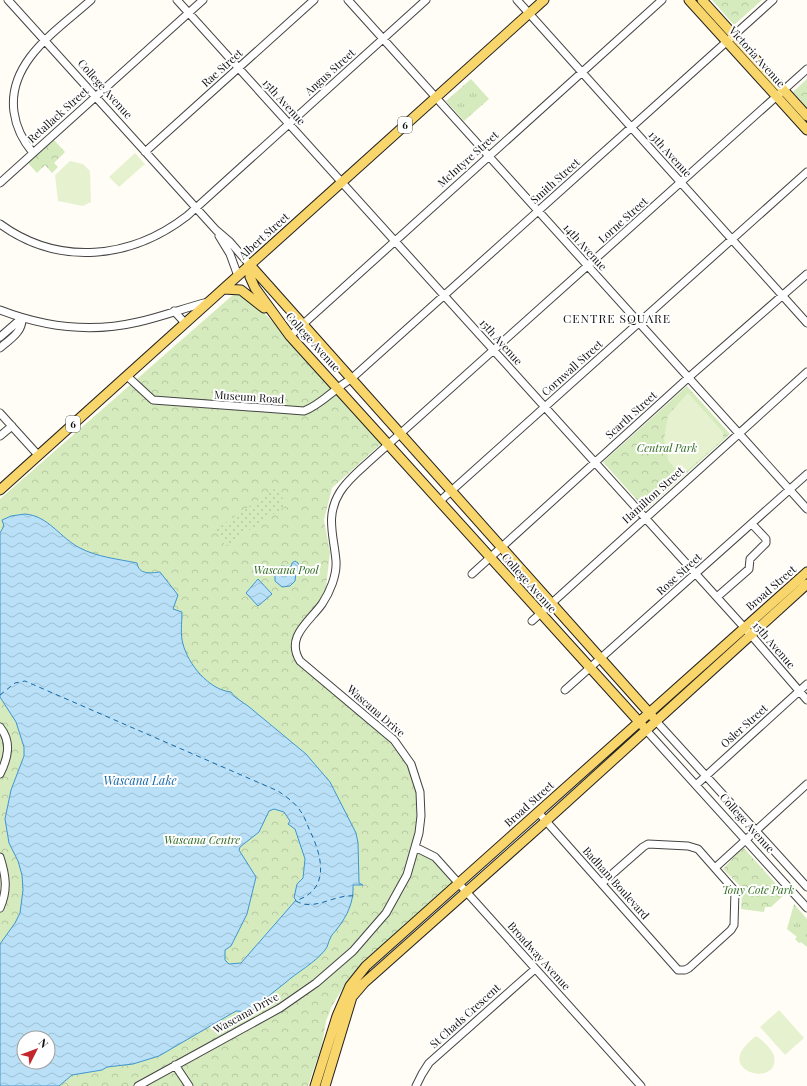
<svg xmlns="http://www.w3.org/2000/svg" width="807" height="1086" viewBox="0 0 807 1086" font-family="'Playfair Display',serif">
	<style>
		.grass { fill: url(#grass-tufts) }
		.park { fill: url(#park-crowns); fill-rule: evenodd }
		.garden { fill: url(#garden-dots) }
		.pitch { fill: #e6f2cf }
		.water { fill: url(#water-waves); stroke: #3f96cf; fill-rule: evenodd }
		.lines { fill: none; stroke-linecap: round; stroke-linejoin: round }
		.ferry { stroke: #1768a6; stroke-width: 1; stroke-dasharray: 5 4; stroke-linecap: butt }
		.minor-casing { stroke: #444; stroke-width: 9 }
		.major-casing { stroke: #222; stroke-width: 11 }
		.minor { stroke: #fff; stroke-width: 7 }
		.major { stroke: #f9d66b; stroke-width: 9 }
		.labels { text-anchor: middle; stroke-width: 4; stroke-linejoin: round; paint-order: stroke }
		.shield { fill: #fff; stroke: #585858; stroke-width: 1 }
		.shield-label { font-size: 10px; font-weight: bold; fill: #111 }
		.street-label { font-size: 11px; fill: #111; stroke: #fff }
		.park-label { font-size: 11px; font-style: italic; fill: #2f6b1f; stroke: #fff }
		.neighbourhood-label { font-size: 12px; letter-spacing: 1px; fill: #111; stroke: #fff }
		.water-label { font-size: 12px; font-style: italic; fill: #1768a6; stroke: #fff }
	</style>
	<defs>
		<pattern id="grass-tufts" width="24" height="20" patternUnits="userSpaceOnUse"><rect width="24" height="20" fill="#d5ebbd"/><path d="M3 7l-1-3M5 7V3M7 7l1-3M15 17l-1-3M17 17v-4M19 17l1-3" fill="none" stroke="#b6c8a1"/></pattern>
		<pattern id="park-crowns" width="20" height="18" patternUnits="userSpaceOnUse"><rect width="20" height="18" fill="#d5ebbd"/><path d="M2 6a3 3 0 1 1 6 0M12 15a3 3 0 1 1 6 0" fill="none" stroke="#b6c8a1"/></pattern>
		<pattern id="garden-dots" width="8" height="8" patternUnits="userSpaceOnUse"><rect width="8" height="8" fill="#d5ebbd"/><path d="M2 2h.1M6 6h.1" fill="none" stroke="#b6c8a1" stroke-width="1.8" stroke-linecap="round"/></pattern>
		<pattern id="water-waves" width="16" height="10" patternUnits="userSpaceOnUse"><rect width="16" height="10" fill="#b9e0f7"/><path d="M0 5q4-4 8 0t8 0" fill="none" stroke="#9ebfd3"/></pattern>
	</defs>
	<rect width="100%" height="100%" fill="#fffdf5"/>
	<path class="grass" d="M471,79l18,20 -25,22 -18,-20z
		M794,904l13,15v28l-6,-5 -2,1 -4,-4 2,-2 -10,-8z"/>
	<path class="park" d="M712,0h50l-28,25z
		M807,79v29l-14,-16z
		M54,140l11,12 -11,11 4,4 -6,6 -7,-8 -8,8 -9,-10z
		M235,293l7,1 26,23 115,125 -51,46 -8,32 6,32 -6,53 -22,27 -5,14 5,15 83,69 37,58 1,41 -4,18 20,9 19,21 -111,104 -15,25 -6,15 -4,24 -14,41h-308v-587zM24,1038h24v24h-24z
		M687,386l43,48 -84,76 -43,-48z
		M743,847l42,47 -14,13h-6l-1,5 -23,-3 1,-15 -3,-9 -16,-16z"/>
	<path class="garden" d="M276,488l11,17 -61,41 -11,-16z"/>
	<path class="pitch" d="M135,153l10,11 -26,23 -10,-10z
		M70,161l13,3 7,7 1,31 -8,4 -25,-5 -3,-26z
		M688,393l35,39v7l-42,37 -13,-16 -4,-21 4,-24z
		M779,1010l25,28 -19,17 -25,-28z
		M756,1036c5,3 17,14 18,20 6,30 -49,18 -31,-7 3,-5 8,-9 13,-13z"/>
	<path class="water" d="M25,514c24,2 35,24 55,34 17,9 38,11 57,15 2,12 13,10 23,9l18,23 -5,14 9,3c0,11 -2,22 1,32 5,20 26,46 48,48l4,5 13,9 58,48 24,28 26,51 2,10 1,40 4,2h-10c1,16 -5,30 -16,44 -2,3 -6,6 -7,10 -2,3 -2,8 -5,11 -9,12 -29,23 -40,33 -12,9 -23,19 -35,29l-14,-1 -77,45 -26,8 -26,3 -5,3 -30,5 -13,11h-59v-142l15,-21 5,-10 3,-23 -1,-15 -4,-14 -9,-18 -4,-24 6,-29 13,-34v-9l-8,-25 -16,-25v-164l4,-7 -2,-6 9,-4zM274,809l10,3 6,9 -2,3 7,5 10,30 -2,19 -6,6 -3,14 2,2 -55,63 -12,1 -4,-4v-10l6,-4 16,-32 9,-37 -17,-27 1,-3 19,-15 10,-21zM24,1038h24v24h-24z
		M295,561l3,2 2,6 -4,4 -1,8 -5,5 -8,1 -7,-6v-9l6,-6 10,1 1,-4z
		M258,579l14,15 -14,12 -12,-13z"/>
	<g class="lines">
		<path class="ferry" d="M0,695l15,-12 10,-2 253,110c7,5 15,10 21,18 5,6 8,15 11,22 13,27 20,59 -15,70
			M296,901c18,11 38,-7 58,-5"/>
		<defs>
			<path id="minor" d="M8,0l208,230 14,12 20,23
				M177,0l574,635 56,65
				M348,0l459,509
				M517,0l290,323
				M145,152l169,-152
				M33,153c-10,-12 -17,-26 -19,-41 -7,-51 45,-83 77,-112
				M0,183l203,-183
				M0,224c59,43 131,35 187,-8l239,-216
				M219,236l11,18 8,22
				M0,310c44,17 91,23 138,12 23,-5 46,-14 70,-20
				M174,311l11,12
				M290,336l372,-336
				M0,337l22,-19
				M0,348c9,-8 23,-16 22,-30
				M127,376l26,24 151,11c17,-6 31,-23 47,-32l422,-379
				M0,413l38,42
				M0,436l12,-10
				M440,501l367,-329
				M472,574l216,-196 119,-104
				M717,597l32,-28 1,-10 16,-16v-4l-14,-15
				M532,621l275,-249
				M565,690l242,-216
				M656,721l151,166
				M0,727c12,15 8,31 0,47
				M646,730l161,178
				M696,785l111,-101
				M538,812l140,158h7l4,-2 42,-38 3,-5 1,-34 -37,-42 -10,-3 -40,-2 -5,3 -41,36
				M415,847l20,10 206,229
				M0,857c6,19 8,33 0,51
				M716,867l91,-83
				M175,1065l14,21
				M138,1086l142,-78 36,-25 37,-32 33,-38 21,-38 12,-42 2,-17 -1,-24 -9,-28 -17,-24 -94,-79c-15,-24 9,-39 22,-57 8,-12 15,-29 14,-43 -2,-25 -11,-45 4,-69 8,-13 21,-23 32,-33l435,-390
				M416,1086l6,-12 7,-11 106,-94"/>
			<path id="major" d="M689,0l118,130
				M702,0l105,116
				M250,265v12l5,11 35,48 352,389
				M250,265l402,451
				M224,289l17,1 23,18
				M0,490l544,-490
				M315,1086l22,-70 13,-30 16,-20 441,-394
				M325,1086l27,-89 12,-14 182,-162 261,-237"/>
		</defs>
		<use href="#minor" class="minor-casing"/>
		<use href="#major" class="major-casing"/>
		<use href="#minor" class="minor"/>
		<use href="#major" class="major"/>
	</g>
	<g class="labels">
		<g class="shield">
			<rect x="398" y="117" width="14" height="16" rx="3"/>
			<rect x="66" y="416" width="14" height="16" rx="3"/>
		</g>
		<g class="shield-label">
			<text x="405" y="129">6</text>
			<text x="73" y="428">6</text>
		</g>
		<g class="street-label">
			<text transform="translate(757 57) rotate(48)" y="4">Victoria Avenue</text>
			<text transform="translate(222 68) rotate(-42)" y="4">Rae Street</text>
			<text transform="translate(330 72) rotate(-42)" y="4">Angus Street</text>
			<text transform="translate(105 89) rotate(48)" y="4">College Avenue</text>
			<text transform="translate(284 102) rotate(48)" y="4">15th Avenue</text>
			<text transform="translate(58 115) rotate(-42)" y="4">Retallack Street</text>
			<text transform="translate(670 154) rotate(48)" y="4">13th Avenue</text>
			<text transform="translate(468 159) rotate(-42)" y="4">McIntyre Street</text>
			<text transform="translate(555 181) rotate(-42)" y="4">Smith Street</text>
			<text transform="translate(623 220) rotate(-42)" y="4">Lorne Street</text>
			<text transform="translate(264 236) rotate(-42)" y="4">Albert Street</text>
			<text transform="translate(585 247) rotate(48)" y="4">14th Avenue</text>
			<text transform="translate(313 342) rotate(48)" y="4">College Avenue</text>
			<text transform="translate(501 342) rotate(48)" y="4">15th Avenue</text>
			<text transform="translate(572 368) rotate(-42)" y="4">Cornwall Street</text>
			<text transform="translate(249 397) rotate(4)" y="4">Museum Road</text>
			<text transform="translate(631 415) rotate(-42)" y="4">Scarth Street</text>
			<text transform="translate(653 495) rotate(-42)" y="4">Hamilton Street</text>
			<text transform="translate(679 574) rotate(-42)" y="4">Rose Street</text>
			<text transform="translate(529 583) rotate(48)" y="4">College Avenue</text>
			<text transform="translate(771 588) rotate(-41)" y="4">Broad Street</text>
			<text transform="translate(774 645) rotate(49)" y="4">15th Avenue</text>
			<text transform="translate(376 711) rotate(41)" y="4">Wascana Drive</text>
			<text transform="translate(744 726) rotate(-42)" y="4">Osler Street</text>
			<text transform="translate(529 804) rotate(-42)" y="4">Broad Street</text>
			<text transform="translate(747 823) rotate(48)" y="4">College Avenue</text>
			<text transform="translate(616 883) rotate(48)" y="4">Badham Boulevard</text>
			<text transform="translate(539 956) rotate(48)" y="4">Broadway Avenue</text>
			<text transform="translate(246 1013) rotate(-29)" y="4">Wascana Drive</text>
			<text transform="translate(465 1016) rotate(-42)" y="4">St Chads Crescent</text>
		</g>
		<g class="park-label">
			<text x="667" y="452">Central Park</text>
			<text x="286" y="574">Wascana Pool</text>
			<text x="202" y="844">Wascana Centre</text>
			<text x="758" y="894">Tony Cote Park</text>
		</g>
		<g class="neighbourhood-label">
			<text x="617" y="323">CENTRE SQUARE</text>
		</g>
		<g class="water-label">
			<text x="140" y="785">Wascana Lake</text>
		</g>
	</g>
	<g transform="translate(36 1050) rotate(48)"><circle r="19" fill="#ffffff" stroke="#a0a0a0"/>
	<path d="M0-3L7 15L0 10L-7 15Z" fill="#c4262e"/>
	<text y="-6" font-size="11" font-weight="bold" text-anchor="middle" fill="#111111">N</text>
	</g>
</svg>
